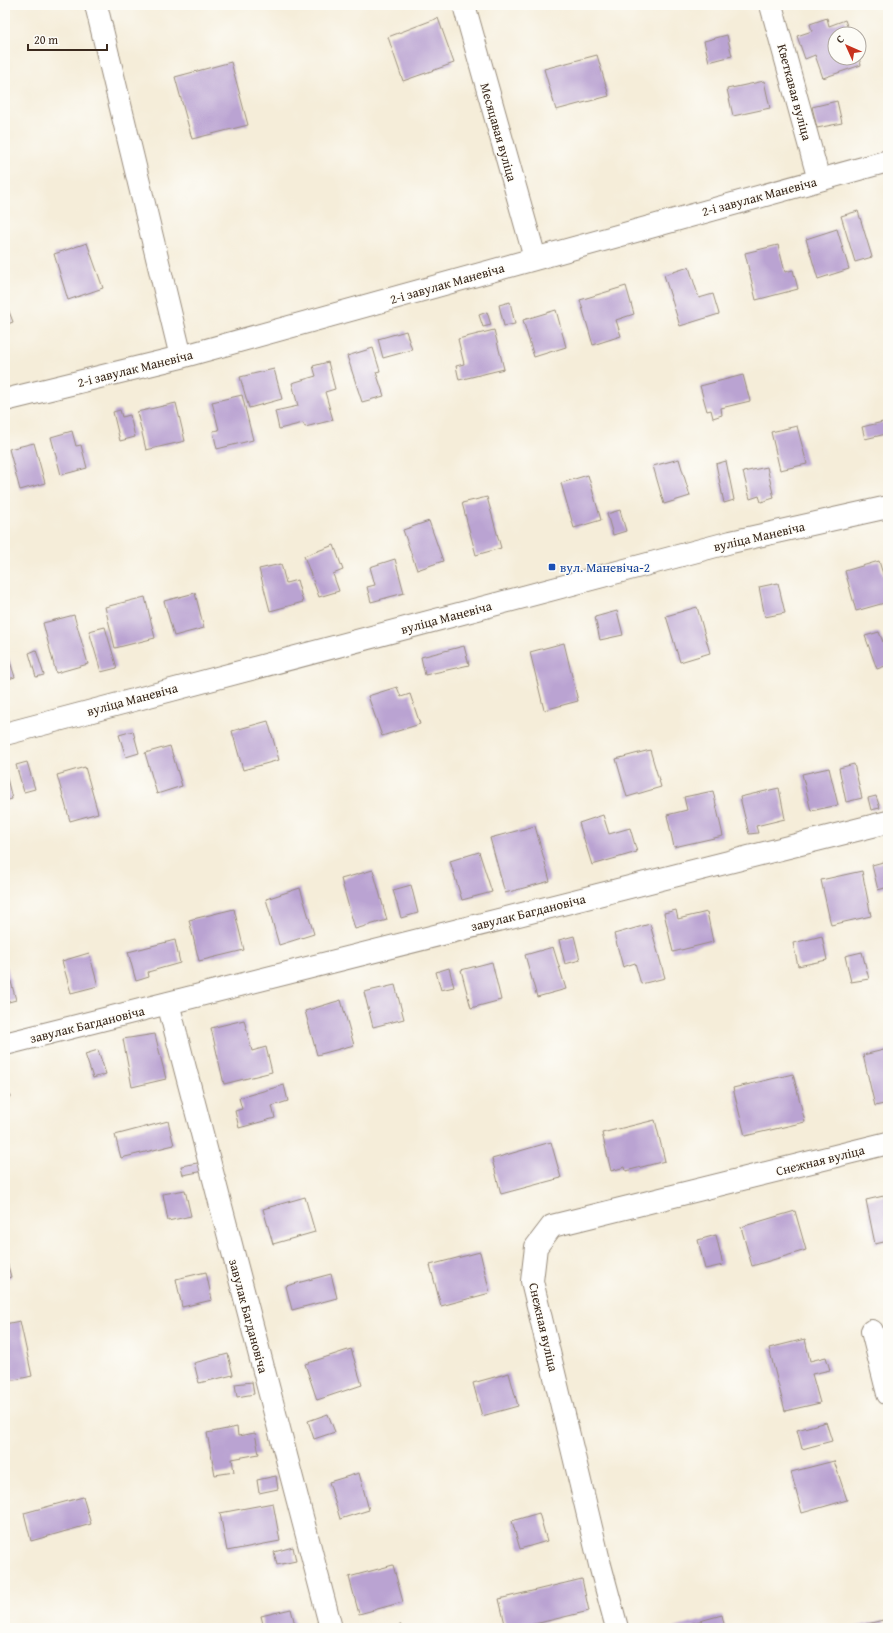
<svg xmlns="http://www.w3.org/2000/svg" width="893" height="1633" viewBox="0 0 893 1633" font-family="'Gentium Book Plus',serif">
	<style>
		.building { fill: #baa3d2 }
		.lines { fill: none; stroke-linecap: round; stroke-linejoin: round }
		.minor-casing { stroke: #988c7c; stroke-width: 24 }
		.minor { stroke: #fff; stroke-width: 22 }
		.transit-dot { fill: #1a4fb4; stroke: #fdfcf7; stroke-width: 1.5 }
		.labels { text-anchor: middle; stroke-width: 3; stroke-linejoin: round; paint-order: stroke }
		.street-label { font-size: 13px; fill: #3b2a1e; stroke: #fdfcf7 }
		.transit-label { font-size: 13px; fill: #164399; stroke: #fdfcf7; text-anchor: start }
	</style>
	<rect width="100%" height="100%" fill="#fdfcf7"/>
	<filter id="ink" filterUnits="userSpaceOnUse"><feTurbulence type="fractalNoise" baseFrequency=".025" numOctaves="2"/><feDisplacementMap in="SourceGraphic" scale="8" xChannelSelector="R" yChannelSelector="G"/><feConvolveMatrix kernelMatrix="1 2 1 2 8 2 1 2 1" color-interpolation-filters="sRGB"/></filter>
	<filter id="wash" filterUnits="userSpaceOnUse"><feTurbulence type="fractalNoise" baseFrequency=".012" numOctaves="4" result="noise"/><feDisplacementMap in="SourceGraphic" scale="16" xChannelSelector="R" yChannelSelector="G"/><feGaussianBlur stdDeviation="0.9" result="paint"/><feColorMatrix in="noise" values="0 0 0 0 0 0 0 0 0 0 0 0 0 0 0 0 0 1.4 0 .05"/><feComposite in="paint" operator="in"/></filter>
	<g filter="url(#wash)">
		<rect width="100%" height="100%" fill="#f5edd9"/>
		<g id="blocks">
			<path class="building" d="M438,18l16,45 -51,18 -15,-44z
				M827,18l2,8 16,-6 5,14h-15v24h24l2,7 -38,13 -8,-23 -10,4 -8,-23 15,-5 -2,-7z
				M727,35l5,21 -23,6 -5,-21z
				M597,55l12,41 -53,14 -12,-41z
				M231,62l17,63 -56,14 -17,-62z
				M764,81l6,27 -37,8 -6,-27z
				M837,101l5,22 -25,5 -5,-21z
				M858,211l14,46 -17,5 -14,-46z
				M837,229l12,40 -31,10 -12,-40z
				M87,243l16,45 -35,12 -14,-46z
				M778,245l7,27 8,-2 5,19 -42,11 -11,-47z
				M689,267l10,31 14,-4 6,20 -39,12 -16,-51z
				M626,286l8,28 -18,6 5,16 -28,9 -13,-45z
				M5,301l8,21 -8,3z
				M510,302l5,22 -11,2 -5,-21z
				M556,310l10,37 -32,10 -11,-37z
				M487,312l4,13 -8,2 -4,-12z
				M494,330l10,39 -45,11 -3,-14 8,-2 -6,-25z
				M406,331l6,19 -29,8 -5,-19z
				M373,348l7,23 -4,1 8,24 -22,6 -15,-46z
				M328,362l7,27 -10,3 8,28 -28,7 -2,-4 -24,6 -4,-18 23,-5 -6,-23 24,-7 -3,-10z
				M274,369l8,30 -33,9 -9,-31z
				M743,375l7,26 -29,7 1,7 -9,3 -2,-8 -4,1 -7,-25z
				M242,395l11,45 -36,9 -4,-18 6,-1 -7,-28z
				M176,403l9,38 -39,9 -9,-38z
				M120,410l2,7 8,-2 5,22 -15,4 -7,-29z
				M883,422l3,12 -21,5 -3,-12z
				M797,426l10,38 -27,6 -9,-38z
				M72,431l4,15 5,-1 6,23 -26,7 -10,-38z
				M34,443l11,40 -25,7 -11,-41z
				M679,459l11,37 -26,8 -11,-38z
				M726,461l8,39 -10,3 -8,-39z
				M767,467l7,31 -13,4 -2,-6 -9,3 -7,-27z
				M588,475l13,45 -27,8 -13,-45z
				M487,497l14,51 -25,7 -14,-52z
				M620,510l6,21 -13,4 -6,-21z
				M429,521l14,40 -26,9 -14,-40z
				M334,545l9,25 -10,4 6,17 -20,6 -15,-41z
				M395,559l9,34 -33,9 -4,-15 8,-2 -5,-18z
				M879,561l9,30v11l-32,9 -11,-40z
				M281,564l5,19 11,-3 6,22 -33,9 -11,-42z
				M778,583l7,30 -20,4 -6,-30z
				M195,593l9,35 -30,8 -10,-35z
				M145,597l10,41 -40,10 -10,-41z
				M697,607l13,46 -30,9 -14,-46z
				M617,611l6,24 -23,5 -5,-23z
				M74,615l14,49 -32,9 -13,-50z
				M105,627l12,41 -16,4 -12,-41z
				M879,632l4,10 5,-2v25l-11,4 -12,-33z
				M564,643l14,58 -34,9 -14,-58z
				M464,646l5,19 -44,10 -4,-18z
				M5,647l10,30 -10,3z
				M36,650l8,25 -8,2 -7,-24z
				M397,687l4,10 9,-3 10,30 -38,12 -14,-40z
				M268,721l11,39 -36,10 -11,-39z
				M133,731l6,22 -13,4 -7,-22z
				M170,746l12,40 -25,8 -12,-41z
				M650,750l11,37 -34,10 -11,-38z
				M27,762l8,27 -11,3 -8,-27z
				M854,764l8,34 -16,4 -7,-34z
				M85,767l13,46 -28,8 -13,-46z
				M829,768l9,37 -27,6 -9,-37z
				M5,770l7,29 -7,2z
				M779,788l6,31 -29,7 2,7 -9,1 -9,-37z
				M713,791l10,45 -49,11 -7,-32 20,-5 -3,-13z
				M876,796l4,12 -9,2 -3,-12z
				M603,815l6,19 21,-6 7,24 -45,13 -13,-42z
				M535,826l15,55 -45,12 -15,-55z
				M479,852l13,40 -30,8 -12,-39z
				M887,861l1,26 -10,3 -6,-25z
				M373,870l14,50 -32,9 -14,-50z
				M862,871l9,45 -40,9 -10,-45z
				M411,885l7,28 -17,5 -8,-28z
				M300,888l14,46 -35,11 -13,-46z
				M234,909l10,41 -45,11 -10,-41z
				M676,910l2,9 29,-7 6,30 -40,10 -9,-39z
				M650,924l15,54 -24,6 -6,-21 -12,4 -9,-33z
				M574,936l6,24 -15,4 -6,-24z
				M822,936l5,24 -29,6 -5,-23z
				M175,940l5,23 -32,9 1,5 -13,4 -8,-29z
				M553,947l13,42 -29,8 -12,-42z
				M862,952l7,27 -18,3 -6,-26z
				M89,953l9,33 -27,7 -9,-32z
				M492,962l9,38 -30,8 -10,-38z
				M5,967h2l9,33 -11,3z
				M449,968l5,19 -13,3 -5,-18z
				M395,985l9,34 -31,8 -9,-35z
				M341,1000l13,45 -37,10 -12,-44z
				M244,1020l8,31 14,-4 6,25 -48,12 -13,-56z
				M155,1034l11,45 -34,8 -9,-48z
				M888,1049v54l-13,3 -12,-51z
				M98,1050l8,24 -13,4 -8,-24z
				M793,1074l12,48 -60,14 -12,-48z
				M5,1080l5,17 -5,1z
				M284,1085l4,16 -16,5 3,12 -36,10 -4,-17 7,-2 -3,-11z
				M655,1120l10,41 -39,10 -1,-4 -14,4 -9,-38z
				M168,1121l6,24 -53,13 -6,-23z
				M551,1142l10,36 -60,16 -9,-35z
				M203,1162l1,9 -21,4 -2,-9z
				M185,1190l6,26 -23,5 -5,-27z
				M888,1195v46l-13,3 -9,-44z
				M305,1197l10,35 -42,12 -10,-35z
				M795,1211l11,39 -54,16 -11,-39z
				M716,1235l7,30 -18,4 -7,-29z
				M480,1252l10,41 -49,13 -11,-41z
				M5,1254l6,23 -6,2z
				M206,1272l6,28 -30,7 -6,-28z
				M331,1274l6,24 -45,12 -6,-24z
				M20,1321l12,55 -27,6v-58z
				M805,1339l5,22 16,-4 4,13 -18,4 8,29 -35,8 -16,-63z
				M351,1349l11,36 -45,15 -12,-36z
				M228,1354l5,21 -34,8 -5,-20z
				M509,1373l9,33 -36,10 -9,-33z
				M252,1382l2,12 -17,3 -2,-13z
				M328,1414l7,18 -21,7 -6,-18z
				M826,1422l6,19 -30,8 -5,-19z
				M237,1427l1,9 17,-3 4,21 -27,5 2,13 -19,3 -8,-42z
				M834,1461l13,39 -45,13 -11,-41z
				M359,1473l10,37 -29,9 -11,-37z
				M276,1476l2,13 -19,4 -2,-13z
				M83,1497l8,27 -60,17 -7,-28z
				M273,1503l7,38 -53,10 -7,-38z
				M539,1513l8,28 -27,8 -8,-28z
				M293,1547l3,14 -19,4 -3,-13z
				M393,1565l10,37 -44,12 -10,-37z
				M582,1579l7,32 -71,17h-12l-7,-29z
				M291,1609l4,16 -14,3h-17l-3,-12z
				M722,1615l3,13h-51z
				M883,1620l2,8h-30v-1z
				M401,1625v3h-9v-1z"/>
		</g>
	</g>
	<g filter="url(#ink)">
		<use href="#blocks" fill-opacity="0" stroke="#988c7c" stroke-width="1"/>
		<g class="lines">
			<defs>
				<path id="minor" d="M96,5l85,352
					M464,5l71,253
					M771,5l48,175
					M5,400l176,-43 707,-196
					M5,734l726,-192 157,-35
					M168,1003l163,625
					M5,1044l883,-222
					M872,1331l16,63
					M617,1628l-17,-63 -68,-284 4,-34 16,-21 336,-83"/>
			</defs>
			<use href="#minor" class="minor-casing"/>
			<use href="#minor" class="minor"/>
		</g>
	</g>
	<rect class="transit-dot" x="548" y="563" width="8" height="8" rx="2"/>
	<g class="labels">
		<g class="street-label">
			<text transform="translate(795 92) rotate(75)" y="5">Кветкавая вуліца</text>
			<text transform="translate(499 132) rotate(74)" y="5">Месяцавая вуліца</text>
			<text transform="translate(759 196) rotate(-15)" y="5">2-і завулак Маневіча</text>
			<text transform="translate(447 283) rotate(-16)" y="5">2-і завулак Маневіча</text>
			<text transform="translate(135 368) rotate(-14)" y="5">2-і завулак Маневіча</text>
			<text transform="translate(759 536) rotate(-13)" y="5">вуліца Маневіча</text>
			<text transform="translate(446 617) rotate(-15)" y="5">вуліца Маневіча</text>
			<text transform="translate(132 699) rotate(-15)" y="5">вуліца Маневіча</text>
			<text transform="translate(528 912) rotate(-14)" y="5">завулак Багдановіча</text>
			<text transform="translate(87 1024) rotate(-14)" y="5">завулак Багдановіча</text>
			<text transform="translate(820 1160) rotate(-14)" y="5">Снежная вуліца</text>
			<text transform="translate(249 1316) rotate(75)" y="5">завулак Багдановіча</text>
			<text transform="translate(544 1327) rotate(77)" y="5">Снежная вуліца</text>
		</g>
		<g class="transit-label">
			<text x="560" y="572">вул. Маневіча-2</text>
		</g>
	</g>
	<rect width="893" height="1633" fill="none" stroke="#fdfcf7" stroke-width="20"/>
	<g transform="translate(847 46) rotate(315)"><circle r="19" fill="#fdfcf7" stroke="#afa8a0"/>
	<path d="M0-3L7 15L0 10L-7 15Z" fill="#c8321e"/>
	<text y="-6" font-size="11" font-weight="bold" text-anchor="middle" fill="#3b2a1e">С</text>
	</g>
	<path d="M28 44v6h79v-6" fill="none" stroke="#3b2a1e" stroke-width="2"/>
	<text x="34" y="44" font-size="12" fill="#3b2a1e" stroke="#fdfcf7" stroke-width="3" paint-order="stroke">20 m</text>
</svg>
